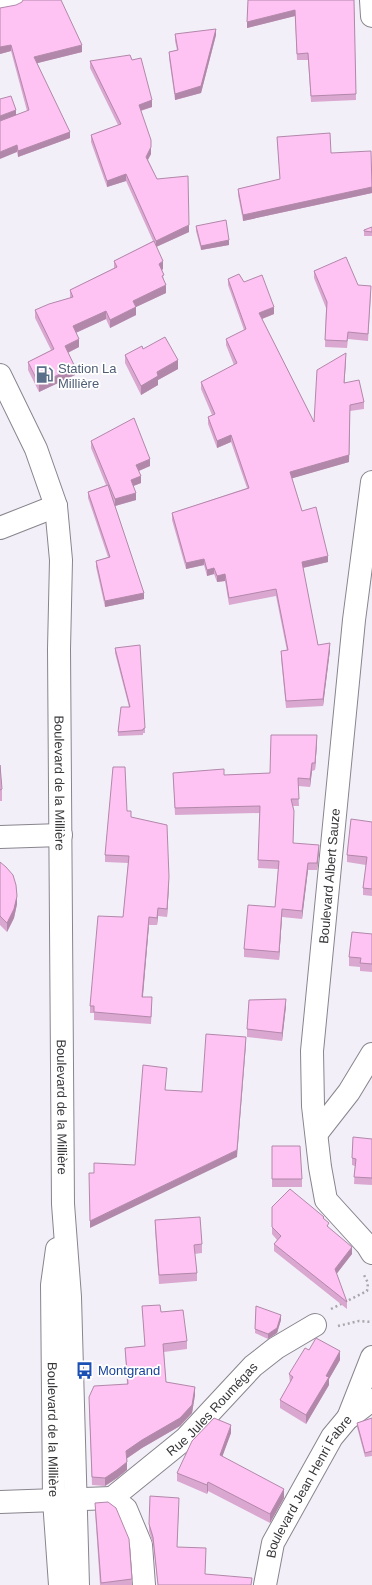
<svg xmlns="http://www.w3.org/2000/svg" width="372" height="1585" viewBox="0 0 372 1585" font-family="Arial,sans-serif">
	<style>
		.lines { fill: none; stroke-linecap: round; stroke-linejoin: round }
		.minor-casing { stroke: #88858d; stroke-width: 24 }
		.major-casing { stroke: #88858d; stroke-width: 24 }
		.path { stroke: #a9a6ac; stroke-width: 2.5; stroke-dasharray: 2 3; stroke-linecap: butt }
		.minor { stroke: #fff; stroke-width: 22 }
		.major { stroke: #fff; stroke-width: 22 }
		.wall { fill: #daa7d1 }
		.shaded-wall { fill: #b288aa }
		.building { fill: #fec2f3; stroke: #b288aa }
		.labels { text-anchor: middle; stroke-width: 3.5; stroke-linejoin: round; paint-order: stroke }
		.service-label { font-size: 13px; fill: #4e5e75; stroke: #fff; text-anchor: start }
		.street-label { font-size: 13px; fill: #373639; stroke: #fff }
		.transit-label { font-size: 13px; fill: #164399; stroke: #fff; text-anchor: start }
	</style>
	<rect width="100%" height="100%" fill="#f3eff8"/>
	<g class="lines">
		<defs>
			<g id="minor">
				<path d="M371,0l1,16"/>
				<path d="M0,3l13,-3"/>
				<path d="M372,482l-18,138 -42,431 1,55 7,61 6,33 41,45 5,8"/>
				<path d="M0,528l56,-22"/>
				<path d="M0,837l61,-2"/>
				<path d="M317,1133l32,-41 23,-38"/>
				<path d="M348,1418l24,-61"/>
				<path id="s1" d="M112,1498l74,-60 67,-72 23,-18 39,-23"/>
				<path d="M0,1502l112,-4 14,11 15,36 3,40"/>
				<path id="s2" d="M265,1585l8,-42 59,-106 15,-18 25,-19"/>
			</g>
			<g id="major">
				<path id="s3" d="M0,375l36,74 20,57 5,54 -2,89 4,555 7,93 8,288"/>
				<path id="s4" d="M57,1249l-5,36 2,215 6,85"/>
			</g>
		</defs>
		<use href="#minor" class="minor-casing"/>
		<use href="#major" class="major-casing"/>
		<path class="path" d="M331,1309l36,-18 1,-8 -4,-8
			M338,1326l21,-5 13,1"/>
		<use href="#minor" class="minor"/>
		<use href="#major" class="major"/>
	</g>
	<path class="wall" d="M248,0h106l2,100 -45,2 -3,-42h-11l-2,-44 -48,12z
		M0,8l82,44 -45,11 33,75 -52,19 -1,-5 -1,-37 11,-4 -16,-60 -11,3z
		M175,34l41,1 -15,58 -26,7 -6,-42v-6l8,-2 -2,-9z
		M132,60l20,47 -11,4 10,36v7l-3,6 9,19 32,53 -33,15 7,22 -1,1 4,23 -30,14v8l-26,13 -4,-9 -30,14 3,14 -11,6 7,22 -36,17 -11,-22v-8l23,-12 -16,-32v-8l35,-12v-8l44,-22v-7l39,-20 -27,-60 -19,6 -16,-45v-7l27,-10 -28,-57v-7z
		M277,137l54,16 41,24v16l-129,28 -5,-26v-6l42,-10z
		M196,226l33,19 -28,5 -5,-19z
		M372,227v9h-8v-6z
		M314,271l44,14 13,8 -3,48 -20,-2 -1,9 -22,-1 1,-39 -12,-30z
		M228,279l16,3 30,32 -12,5 52,103 32,-63 -2,24 20,19v7l-14,2 -1,51 -57,16 10,33 26,51 -25,6 15,77 12,5 -7,56 -37,2 -5,-50v-7h6l-11,-55 -47,9 -4,-24 -8,1 -3,-8 -7,2 -3,-11 -18,4 -14,-49v-7l75,-25 -16,-46 -14,6 -9,-24v-7l4,-2 -11,-26v-7l33,-17 -8,-20v-6l18,-9 -16,-45z
		M143,349l35,20 -20,11v5l-17,10 -16,-32v-8z
		M91,441l59,25 -11,5 2,12 -8,3 3,14 -21,6 29,93 -39,8 -9,-40v-6l12,-4 -20,-59v-6l18,-7 -15,-37z
		M115,648l30,80v5h-2v2l-25,1v-4l11,-25 -14,-54z
		M317,743l-2,27 -3,1 -2,16 -12,-1 1,20h-6l1,13 -1,24 26,9 -2,18h-9l-6,49 -20,-2 -3,43 -35,-3v-8l31,-42 3,-38 -20,-1 2,-55 -85,2 -2,-42 51,2 46,-2z
		M0,765l2,24v12h-2z
		M127,811l42,74 -2,32 -9,-1 -1,9h-8l-6,72 9,8 -1,19 -57,-4v-7h-4v-7l33,-89 5,-54 -23,-1v-7z
		M372,822v74l-9,-1v-7l3,-23 -19,-3v-7z
		M0,862l17,42 -3,14 -7,14 -7,-7z
		M372,934v38l-12,-1v-4l-11,-1v-9z
		M286,1006l-4,35 -35,-4v-8z
		M372,1139v46l-18,-1 1,-18 -3,-1v-7z
		M272,1146l30,33v8h-30z
		M272,1207l52,12 5,9 23,26 -16,20 11,28v7l-73,-58v-7l3,-4 -5,-6z
		M155,1220l47,24v9l-8,1 3,19v8l-38,3 -4,-55z
		M142,1306l19,6 26,29v8l-23,3 2,30 29,13 -3,18 -12,13 -38,22 -16,11 1,11 -10,8 -12,8 -13,-1 -3,-80 38,-21 -2,-36 20,-2z
		M256,1306l25,14 -4,13 -9,6 -13,-6z
		M309,1350l31,10 -11,19v6l-23,39 -26,-16v-8l10,-17 -1,-9z
		M372,1418v38l-7,1 -8,-30v-4z
		M231,1433l-9,23 62,42 -14,25 -62,-32 -1,3 -30,-13v-8z
		M95,1503l37,76v6h-32l-5,-74z
		M179,1506l-2,41 28,27 47,11h-94l-5,-41 -4,-13v-7z"/>
	<path class="shaded-wall" d="M295,10v6l-48,12v-6z
		M216,29v6l-15,58 -26,7v-6z
		M11,45v6l-11,3v-7z
		M82,45v7l-48,12v-7z
		M152,100v7l-13,4v-6z
		M16,110v7l-16,6v-7z
		M70,132v6l-52,19v-6z
		M151,140v14l-5,9v-6z
		M17,145v7l-17,7v-7z
		M126,174v7l-19,6v-6z
		M372,187v6l-129,28v-6z
		M189,225v7l-33,15v-6z
		M229,240v5l-28,5v-4z
		M163,261v8l-4,3v-8z
		M166,285v8l-30,14v8l-26,13v-8l23,-19z
		M274,307v7l-15,6v-7z
		M106,311v8l-33,15v-8z
		M79,339v8l-14,7v-8z
		M346,353v6l-2,31v-7z
		M178,360v9l-20,11v5l-17,10v-9l16,-14z
		M75,367v8l-36,17v-8z
		M350,411l-1,51 -59,17v-7z
		M231,435v7l-14,6v-7z
		M150,459v7l-14,6v-7z
		M141,476v7l-10,4v-7z
		M136,493v7l-21,6v-7z
		M328,556v6l-26,6v-6z
		M204,559v6l-18,4v-6z
		M214,568v6l-7,2v-6z
		M225,574v7l-8,1v-6z
		M144,593v6l-39,8v-6z
		M330,643v7l-7,56v-7z
		M317,735v8l-2,27v-7z
		M312,763v8l-2,16v-8z
		M319,845v7l-2,18v-7z
		M308,863v7l-6,49v-8z
		M169,877v8l-2,32v-8z
		M17,896v8l-3,14 -7,14v-9z
		M158,908v8l-1,9v-7z
		M282,909v8l-3,43v-8z
		M149,917v8l-7,80v-8z
		M286,999v7l-4,35v-8z
		M246,1037v7l-9,113 -147,71v-7l147,-71z
		M352,1247v7l-17,22v-7z
		M281,1315v5l-4,13 -9,6v-5z
		M340,1351v9l-11,19v6l-23,39v-9l20,-39z
		M195,1387v8l-3,18 -12,13 -38,22 -16,11v-8z
		M231,1425v8l-11,30v-8z
		M127,1462v8l-10,8 -12,8v-8z
		M208,1482v9l-1,3v-9z
		M284,1489v9l-14,25v-9z"/>
	<path class="building" d="M23,0h38l21,45 -48,12 36,75 -52,19 -1,-6 -17,7v-31l29,-11 -18,-65 -11,2v-39l16,-3 6,-3z
		M248,0h106l2,94 -45,2 -3,-43 -11,1 -2,-44 -48,12z
		M216,29l-15,57 -26,8 -6,-42 9,-2 -3,-16z
		M130,55l2,5 9,-2 11,42 -13,5 12,35v7l-5,10 11,22 31,-3 1,49 -33,16 -30,-67 -19,7 -16,-46 30,-11 -31,-63z
		M11,96l5,14 -16,6v-17z
		M330,133l1,20 40,-2 1,36 -129,28 -5,-26 42,-10 -3,-42z
		M226,220l3,20 -28,6 -5,-20z
		M372,227v5l-8,-1v-1z
		M154,241l9,20 -4,3 5,11 -2,1 4,9 -33,16 3,6 -26,13 -4,-9 -33,15 6,13 -14,7 10,21 -36,17 -11,-22 26,-13 -19,-39 14,-6 24,-7 -3,-7 47,-23 -3,-6z
		M346,257l12,28 13,1 -3,48 -20,-2 -1,9 -22,-1 2,-38 -13,-31z
		M239,274l5,8 18,-7 12,32 -15,6 55,109 3,-52 29,-17 -2,30 15,-3 5,22 -14,3 -1,50 -59,17 12,39 14,-4 12,49 -26,6 16,83 12,-2 -7,56 -37,2 -5,-50 7,-1 -12,-61 -47,9 -4,-24 -8,2 -3,-8 -7,2 -3,-11 -18,4 -14,-50 77,-25 -18,-53 -14,6 -9,-24 7,-3 -14,-32 36,-19 -11,-24 20,-10 -18,-50z
		M165,337l13,23 -21,12 1,4 -17,10 -16,-31 17,-9 1,3z
		M134,418l16,41 -14,6 5,11 -10,4 5,13 -21,6 -24,-58z
		M108,485l36,108 -39,8 -9,-40 14,-4 -22,-65z
		M140,645l5,83 -2,1v1l-25,2 3,-25h9l-15,-59z
		M271,735h46l-2,28h-3l-2,16 -12,-1 1,21h-8l3,12 -1,32 26,2 -2,18h-9l-6,48 -20,-2 -3,43 -35,-3 4,-44 27,2 4,-46 -21,-1 2,-54 -85,2 -2,-35 51,-4v6l46,-2z
		M0,765l2,24 -2,1z
		M113,767h12l2,44h4v6l36,8 2,52 -2,32 -9,-1 -1,10 -8,-1 -7,80h10l-1,20 -57,-5v-6h-4l8,-90 25,1 6,-61 -24,-1z
		M351,819l21,3v67l-9,-1 4,-31 -20,-2z
		M0,862l6,5 7,8 3,10 1,11 -3,13 -7,14 -7,-7z
		M352,932l20,2v30l-12,-1 1,-5 -12,-1z
		M286,999l-4,34 -35,-4 2,-29z
		M206,1034l40,3 -9,113 -147,71 -1,-48h5v-10l41,2 8,-100 24,3 -2,22 37,2z
		M353,1137l19,2v39l-18,-1 2,-18 -4,-1z
		M272,1146h28l2,33h-30z
		M290,1189l34,28 -1,1 6,5 -2,3 25,21 -17,22 12,33 -73,-58 7,-8 -9,-9v-20z
		M200,1217l2,27 -8,1 3,28 -38,2 -4,-55z
		M160,1305l1,7 22,-2 4,31 -24,3 3,38 29,5 -3,18 -12,13 -38,22 -16,11 1,11 -10,8 -12,8 -13,-1 -3,-80 5,-11 34,-2 -3,-36 20,-2 -3,-40z
		M256,1306l25,9 -4,13 -9,6 -13,-5z
		M316,1338l24,13 -14,25 3,1 -23,38 -26,-15 13,-23 -4,-3 16,-26 4,2z
		M214,1418l17,7 -11,30 64,34 -14,25 -62,-32 -1,3 -30,-12 15,-32z
		M372,1418v33l-7,2 -8,-30z
		M150,1496l29,2 -2,49 29,1 -1,26 47,4 -1,7h-93l-5,-48 -4,-13z
		M108,1502l8,6 13,31 3,40 -31,4 -6,-80z"/>
	<defs>
		<symbol id="fuel-bare" viewBox="-9 -9 18 18"><path d="M-5.5-6h7V0h2V4h1.3V-2.5L3-4.5l.8-.8L6-3V5H2.5V1h-1V6h-7ZM-4.2-4.7v3.2H.2V-4.7Z" fill="#5c6f8a" stroke="#fff" stroke-width="2.5" paint-order="stroke"/></symbol>
		<symbol id="bus-bare" viewBox="-9 -9 18 18"><path d="M-5-6H5V4H4V6H2V4H-2V6H-4V4H-5ZM-3.5-4V0h7V-4ZM-3.5 1.2v1.5H-2V1.2ZM2 1.2v1.5H3.5V1.2Z" fill="#1a4fb4" stroke="#fff" stroke-width="2.5" paint-order="stroke"/></symbol>
	</defs>
	<g fill-rule="evenodd">
		<use href="#fuel-bare" x="32" y="362" width="25" height="25"/>
		<use href="#bus-bare" x="72" y="1358" width="25" height="25"/>
	</g>
	<g class="labels">
		<g class="service-label">
			<text x="58" y="373">Station La<tspan x="58" dy="15">Millière</tspan></text>
		</g>
		<g class="street-label">
			<text dy="5" stroke="none"><textPath href="#s3" startOffset="420">Boulevard de la Millière</textPath></text>
			<text transform="translate(329 876) rotate(-85)" y="5">Boulevard Albert Sauze</text>
			<text dy="5" stroke="none"><textPath href="#s3" startOffset="744">Boulevard de la Millière</textPath></text>
			<text dy="5" stroke="none"><textPath href="#s1" startOffset="134">Rue Jules Roumégas</textPath></text>
			<text dy="5" stroke="none"><textPath href="#s4" startOffset="181">Boulevard de la Millière</textPath></text>
			<text dy="5" stroke="none"><textPath href="#s2" startOffset="109">Boulevard Jean Henri Fabre</textPath></text>
		</g>
		<g class="transit-label">
			<text x="98" y="1375">Montgrand</text>
		</g>
	</g>
</svg>
